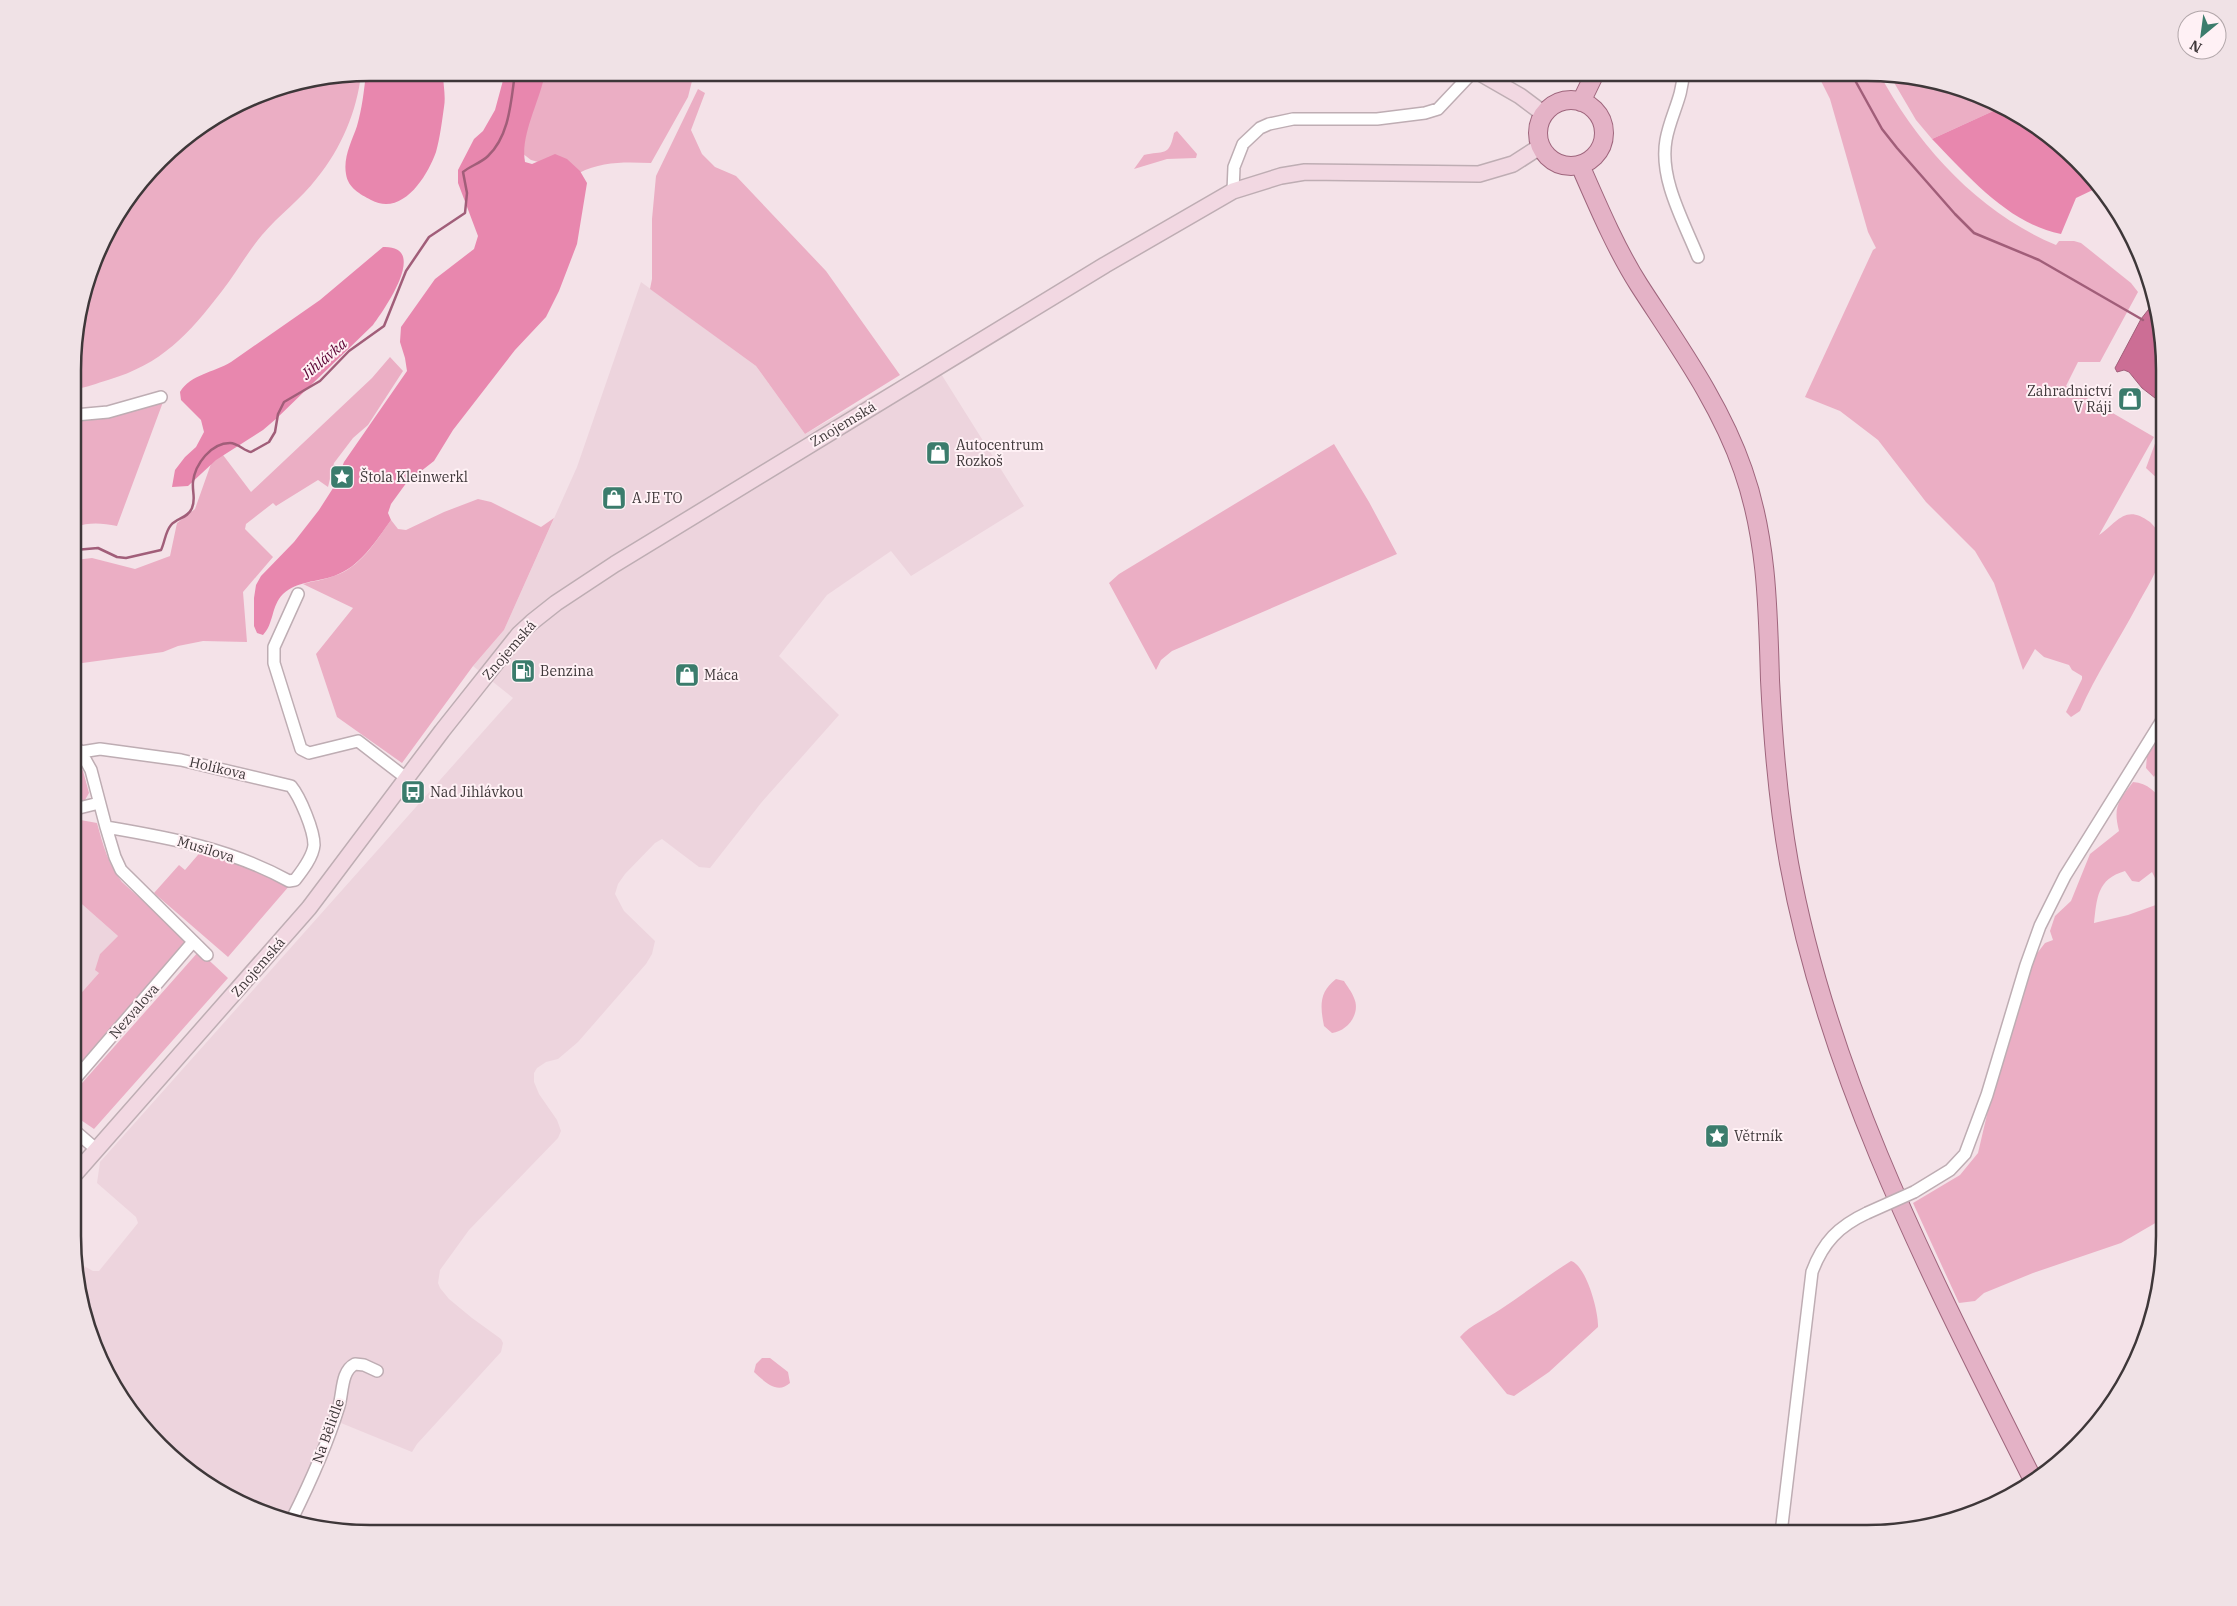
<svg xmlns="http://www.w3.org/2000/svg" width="2237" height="1606" viewBox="0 0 2237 1606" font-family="'IBM Plex Serif',serif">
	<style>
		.built { fill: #edd4dd }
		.green { fill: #ebaec4 }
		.forest { fill: #e887ae }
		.water { fill: #cc6e95; stroke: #a15e79 }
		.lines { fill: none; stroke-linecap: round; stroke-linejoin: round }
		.stream { stroke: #a15e79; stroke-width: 2.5 }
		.minor-casing { stroke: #beadb3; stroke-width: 14 }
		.secondary-casing { stroke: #beadb3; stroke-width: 18 }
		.primary-casing { stroke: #9e657c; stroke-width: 20 }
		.minor { stroke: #fff; stroke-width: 11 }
		.secondary { stroke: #f2d8e2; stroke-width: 15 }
		.primary { stroke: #e4b2c6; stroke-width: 18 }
		.minor-bridge-casing { stroke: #beadb3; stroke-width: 14; stroke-linecap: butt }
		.minor-bridge { stroke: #fff; stroke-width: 11 }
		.labels { text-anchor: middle; stroke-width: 4; stroke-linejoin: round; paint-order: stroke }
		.poi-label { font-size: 14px; fill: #3e3739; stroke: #fff1f5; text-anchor: start }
		.street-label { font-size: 14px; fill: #3e3739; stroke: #fff1f5 }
		.water-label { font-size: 15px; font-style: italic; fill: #5c0334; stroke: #fff1f5 }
		.rim { fill: none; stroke: #3e3739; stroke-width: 2.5 }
	</style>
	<rect width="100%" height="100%" fill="#f4e2e8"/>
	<path class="built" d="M641,282l115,84 49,68 128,-73 91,145 -113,70 -20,-25 -64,44 -48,61 60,59 -78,88 -51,65 -11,-1 -37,-28 -7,4 -30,31 -7,10 -3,10 9,17 31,30 -3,13 -6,10 -68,78 -20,17 -12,3 -9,6 -3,5v9l5,12 18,26 4,11 -3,7 -89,92 -29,40 -2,13 2,5 9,11 23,19 29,21 2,4 -2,9 -84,92 -5,8 -71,-29 -43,98 -42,-10 -67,-39 -77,-87 -37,-110v-14l18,10h6l39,-48 -2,-6 -39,-34 3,-21 413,-464 -40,-32 31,-36 73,-163z
		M75,898l43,38 -18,18 -1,19 -24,27z"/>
	<path class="green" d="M538,73h156l-6,24 -37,66c-25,-1 -49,-2 -72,10l-48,-13 -9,-7z
		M1817,73h62c39,73 100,140 177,172l3,-4h15l7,2 50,40 7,9 -38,70h-22l-12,24 88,51 -55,98c18,-12 26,-32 51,-13 4,4 12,13 12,19 3,20 -15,46 -24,63 -19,36 -42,70 -58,107l-9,6 -5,-5 16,-33v-3l-10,-6 -3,-5 -25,-8 -9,-8 -12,21 -29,-87 -19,-32 -49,-49 -48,-62 -38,-29 -35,-14 68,-147 3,-2 -8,-16 -38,-133z
		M361,74c-4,37 -20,75 -44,104 -16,21 -38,37 -55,57 -15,18 -26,38 -40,56 -34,44 -60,73 -114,89 -11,3 -22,8 -33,9v-58l28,-93 71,-91 82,-52z
		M1889,74l92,21 21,12 -70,32 -16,-19z
		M698,89l7,4 -14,37 11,24 13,13 21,9 90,95 74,104 -95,59 -49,-68 -106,-77 2,-10v-60l4,-43z
		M1177,131l20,23 -1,4 -29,1 -33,10 10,-14c19,-5 25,3 30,-22z
		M390,357l13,14 -35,54 -15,13 -19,25 -6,24 -10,-7 -42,26 -3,-3 -27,21 -1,5 28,28 -30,35 4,50 -44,-1 -25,5 -15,6 -88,12v-104l17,-2 43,11 35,-13 7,-33 18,-14 17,-48 8,-10 31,41 121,-114z
		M163,402l-46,124c-15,-3 -28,-4 -42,1v-109h32z
		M2164,419v62l-5,-1 -13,-12z
		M1334,444l35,58 28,52 -225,97 -11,9 -5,10 -47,-87 10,-9z
		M478,499l13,3 50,25 13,-9 -50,112 -31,36 -71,97 -65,-46 -21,-63 37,-46 -50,-24c10,-3 21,-4 31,-8 26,-8 42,-35 57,-56l7,9 8,1 38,-18z
		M2164,728v29l-10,20 -8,-9 1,-13z
		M75,758l8,13 6,22 -4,7 -10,2z
		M2133,782c15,1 23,10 31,22v84h-4l-8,-16 -13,10 -7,-1 -7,-10c-28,8 -28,27 -31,52l34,-8 36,-13v316l-43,25 -88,30 -49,20 -9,8 -16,2 -46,-100 47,-28 18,-22 11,-47 46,-150 10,-13 8,-3 -3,-9 5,-15 16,-15 19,-47 29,-23c-6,-24 -1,-29 14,-49z
		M75,819l22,4c6,22 11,41 25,59l63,57 1,8 -111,125v-72l24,-27 -4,-3 5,-16 18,-18 -43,-38z
		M203,849l87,36 -62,72 -74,-64 25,-28 6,5z
		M199,951l29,27 -134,151 -19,-13v-25z
		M1336,979l8,2c3,5 8,11 10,17 7,15 -6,33 -22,35l-8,-7c-4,-20 -5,-34 12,-47z
		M1571,1261c15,4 28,51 27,66l-49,45 -35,24 -7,-2 -47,-57c10,-12 28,-19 41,-28 24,-16 46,-33 70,-48z
		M762,1358h8l18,14 2,11c-13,12 -26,-2 -36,-11l2,-8z"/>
	<path class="forest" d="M366,73h77c0,11 3,23 1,34 -2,14 -4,31 -8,45 -9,25 -34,65 -65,48 -11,-6 -23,-12 -25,-26 -3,-17 6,-33 11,-48 5,-17 7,-35 9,-53z
		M505,73h40c-5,28 -25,62 -20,89l7,2 23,-10 12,5 13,12 7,12 -10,61 -18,47 -13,26 -31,33 -62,80 -19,31 -27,21 -16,22 -3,9 3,7c-15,21 -31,47 -57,56 -17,6 -37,5 -51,18 -12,12 -9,30 -20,41l-6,-2 -3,-7v-28l2,-13 5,-9 33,-34 25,-32 16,-25 9,-23 63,-91 -2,-13 -5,-16 1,-15 34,-48 39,-30 4,-13 -20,-53v-13l16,-31 9,-8 12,-21z
		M2002,107l46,27 43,40 8,13 -23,11 -15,36c-52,-10 -93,-58 -129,-95z
		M383,247c47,-2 1,63 -10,78l-96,93 -14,12 -47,30 -28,26 -16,1 3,-17 10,-13 11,-10 8,-15 -3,-12 -20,-20 -1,-8c11,-18 33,-19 51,-30l89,-62z"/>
	<path class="water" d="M2152,305l12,46v54l-22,-17 -13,-16 -5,-2 -7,2 -2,-4 26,-49z"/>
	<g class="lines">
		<path class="stream" d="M1851,73l31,56 15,19 58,66 19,19 65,27 104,60
			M75,550l23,-2 19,9 9,1 35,-8c4,-8 4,-18 10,-25 6,-7 17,-7 21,-17 4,-9 0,-16 1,-26 2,-18 18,-39 37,-39 8,0 14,8 21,9l18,-10 6,-10 3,-18 6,-12 36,-21 29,-30 35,-25 22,-55 23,-34 36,-24 2,-20 -4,-21c7,-6 18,-9 25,-16 22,-21 23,-56 27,-83"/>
		<defs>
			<path id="minor" d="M1683,73c0,24 -13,43 -17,67 -7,39 18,82 32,117
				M1233,191l1,-24 9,-23 17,-16 9,-4 24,-5h84l48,-6 13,-4 34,-36
				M75,415l33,-3 53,-15
				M298,594l-24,53v16l27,86 8,4 49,-12 48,37
				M75,747l6,5 19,-3 81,11 110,26c9,11 23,44 23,59 -1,12 -12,26 -19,35l-6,1c-58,-32 -118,-43 -183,-54l-15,-57 -10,-18
				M75,809l24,-6
				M106,827l9,30 6,13 86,85
				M75,1079l117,-136
				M75,1131l22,19
				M1914,1192l36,-22 15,-16 22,-59 39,-130 14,-39 25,-50 99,-159
				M292,1519c18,-36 35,-74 47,-113 4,-14 2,-35 16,-42l9,1 13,6
				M1781,1533l31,-261c11,-30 27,-46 55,-59"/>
			<path id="secondary" d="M1480,73l40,23 24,18
				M75,1174l234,-266 133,-177 77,-97 13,-12 24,-19 59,-39 490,-299 128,-74 48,-15 24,-4 174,2 34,-10 28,-18"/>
			<path id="primary" d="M1538 133a33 33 0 1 1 66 0a33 33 0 1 1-66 0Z
				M1581,102l14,-29
				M1580,165c17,39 36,84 59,120 38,59 81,118 104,185 24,68 25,139 27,210 3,61 8,122 19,183 40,220 145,418 244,617"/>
		</defs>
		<use href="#minor" class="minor-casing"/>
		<use href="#secondary" class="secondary-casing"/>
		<use href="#primary" class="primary-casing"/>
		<use href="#minor" class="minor"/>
		<use href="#secondary" class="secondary"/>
		<use href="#primary" class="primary"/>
		<defs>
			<path id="minor-bridge" d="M1867,1213l47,-21"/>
		</defs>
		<use href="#minor-bridge" class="minor-bridge-casing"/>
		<use href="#minor-bridge" class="minor-bridge"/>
	</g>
	<defs>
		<symbol id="shop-square" viewBox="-11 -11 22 22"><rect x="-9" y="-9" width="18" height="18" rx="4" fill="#3b7c6c" stroke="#fff1f5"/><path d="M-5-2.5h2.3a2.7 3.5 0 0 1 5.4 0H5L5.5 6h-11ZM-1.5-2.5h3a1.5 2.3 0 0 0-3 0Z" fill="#fff"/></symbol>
		<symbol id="sight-square" viewBox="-11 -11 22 22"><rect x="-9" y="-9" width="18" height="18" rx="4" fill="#3b7c6c" stroke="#fff1f5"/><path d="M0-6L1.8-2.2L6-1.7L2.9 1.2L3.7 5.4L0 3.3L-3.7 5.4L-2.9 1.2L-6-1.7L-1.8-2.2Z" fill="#fff"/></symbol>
		<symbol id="fuel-square" viewBox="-11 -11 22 22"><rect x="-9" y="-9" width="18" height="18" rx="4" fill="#3b7c6c" stroke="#fff1f5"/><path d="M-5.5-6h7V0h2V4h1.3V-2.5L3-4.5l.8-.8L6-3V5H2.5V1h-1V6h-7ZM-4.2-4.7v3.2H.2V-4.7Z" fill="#fff"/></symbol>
		<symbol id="bus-square" viewBox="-11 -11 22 22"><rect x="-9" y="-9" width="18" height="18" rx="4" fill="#3b7c6c" stroke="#fff1f5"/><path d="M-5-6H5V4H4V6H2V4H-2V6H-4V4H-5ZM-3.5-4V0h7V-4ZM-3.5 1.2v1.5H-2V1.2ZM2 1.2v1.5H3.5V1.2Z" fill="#fff"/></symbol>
	</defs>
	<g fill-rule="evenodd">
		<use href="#shop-square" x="2116" y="385" width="28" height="28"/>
		<use href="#shop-square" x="924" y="439" width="28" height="28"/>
		<use href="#sight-square" x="328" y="463" width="28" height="28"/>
		<use href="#shop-square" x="600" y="484" width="28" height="28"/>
		<use href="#fuel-square" x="509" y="657" width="28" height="28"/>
		<use href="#shop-square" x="673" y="661" width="28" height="28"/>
		<use href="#bus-square" x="399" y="778" width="28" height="28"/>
		<use href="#sight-square" x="1703" y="1122" width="28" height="28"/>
	</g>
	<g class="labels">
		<g class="poi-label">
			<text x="2112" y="396" text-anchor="end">Zahradnictví<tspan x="2112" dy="16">V Ráji</tspan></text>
			<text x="956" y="450">Autocentrum<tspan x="956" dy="16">Rozkoš</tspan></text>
			<text x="360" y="482">Štola Kleinwerkl</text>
			<text x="632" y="503">A JE TO</text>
			<text x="540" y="676">Benzina</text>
			<text x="704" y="680">Máca</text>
			<text x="430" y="797">Nad Jihlávkou</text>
			<text x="1734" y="1141">Větrník</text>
		</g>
		<g class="street-label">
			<text transform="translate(843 424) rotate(-31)" y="5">Znojemská</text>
			<text transform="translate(509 650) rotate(-49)" y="5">Znojemská</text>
			<text transform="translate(218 768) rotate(13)" y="5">Holíkova</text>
			<text transform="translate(206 849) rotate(17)" y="5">Musilova</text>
			<text transform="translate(258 967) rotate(-49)" y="5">Znojemská</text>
			<text transform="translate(134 1011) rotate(-49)" y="5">Nezvalova</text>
			<text transform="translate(328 1431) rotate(-70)" y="5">Na Bělidle</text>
		</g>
		<g class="water-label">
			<text transform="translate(324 359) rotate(-40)" y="5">Jihlávka</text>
		</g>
	</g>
	<path d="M0 0H2237V1606H0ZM370 81H1867A289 289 0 0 1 2156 370V1236A289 289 0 0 1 1867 1525H370A289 289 0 0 1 81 1236V370A289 289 0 0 1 370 81Z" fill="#f0e2e6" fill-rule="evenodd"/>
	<path class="rim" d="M370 81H1867A289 289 0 0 1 2156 370V1236A289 289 0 0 1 1867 1525H370A289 289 0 0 1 81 1236V370A289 289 0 0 1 370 81Z"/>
	<g transform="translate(2202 35) rotate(209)"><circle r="24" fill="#fff1f5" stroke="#b2a7aa"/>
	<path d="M0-4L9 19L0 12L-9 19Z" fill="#3b7c6c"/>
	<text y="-8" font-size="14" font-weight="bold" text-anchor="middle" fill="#3e3739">N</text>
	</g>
</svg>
